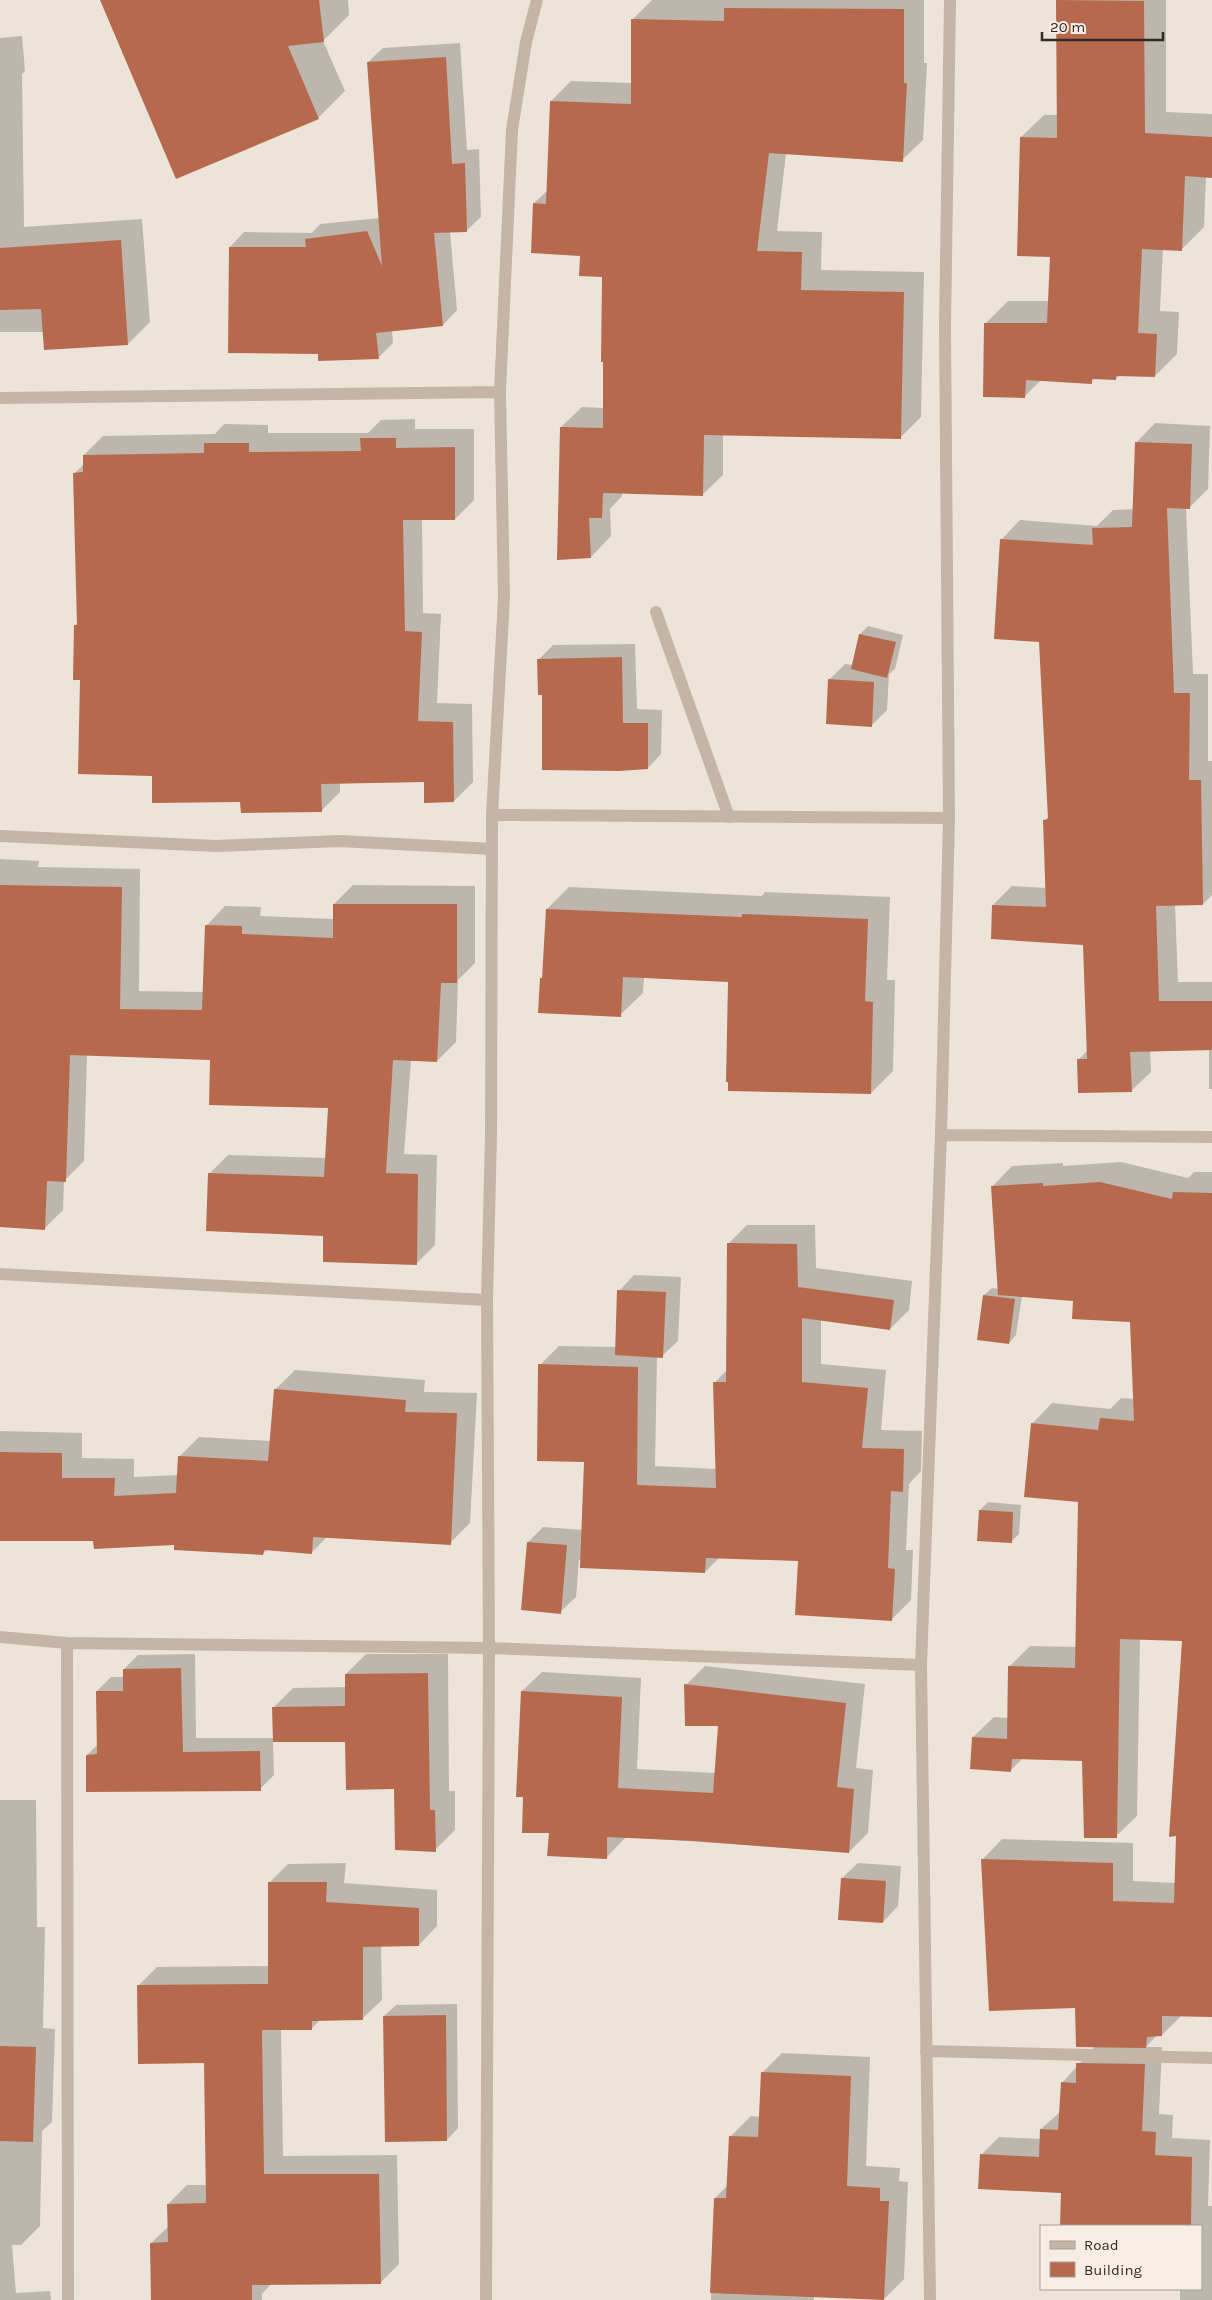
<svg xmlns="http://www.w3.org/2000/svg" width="1212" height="2300" viewBox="0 0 1212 2300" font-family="Karla,sans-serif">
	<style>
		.shadow { fill: #0003 }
		.building { fill: #b7694d }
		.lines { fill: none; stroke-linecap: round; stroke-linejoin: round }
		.service { stroke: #c4b5a7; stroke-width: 12 }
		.minor { stroke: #c4b5a7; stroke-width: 12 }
	</style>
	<rect width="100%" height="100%" fill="#ede4d9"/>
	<path class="shadow" d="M101,0h247l1,15 -26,26 22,50 -27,27 -141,59z
		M652,0h272v63h3l-4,77 -21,20 -116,-7 -9,78 45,1 -1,38 103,2 -3,145 -20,20 -178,-3v41l-21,20 -80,-2v3l-12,13 1,27 -20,21 -30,-130 21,-20 22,1 -1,-133 -69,-72 14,-13 3,-89 20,-20 61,2v-63z
		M1058,0h108v112l46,2v62h-6l-2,51 -22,22h-19l-3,62 19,1 -2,42 -22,22 -35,-1 -4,4 -21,-1 -4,4 -50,-2 -16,16 -39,-73 22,-22h41l2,-45 -30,-119 23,-22h14z
		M22,36l3,35 -3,3 2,153 118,-8 8,103 -22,22 -85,-12h-43v-294z
		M460,43l7,107 12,-1 2,68 -15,14 -16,1 7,78 -14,15 -51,5 1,13 -14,14 -60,3v-7l-89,-106 14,-15 68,1 8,-9 60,-6 -12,-156 15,-14z
		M415,419v10h59v71l-19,19h-33l1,94 18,1 -4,89 35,1 1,78 -19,19 -29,-21 -85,3v9l-19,19 -79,-10 -89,-26 -72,-96 -5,-54 2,-2 -4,-149 10,-10v-9l19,-19 112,-2 9,-10 44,1v8h100l13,-13z
		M1155,423l55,3 -2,63 -19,19h-3l7,166h15v87h4v134l-9,9h-28l3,78h34v107h-3v-40l-59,1 1,22 -20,19 -52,-32 9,-9 -4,-106 -91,-39 19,-19 35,2 -2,-68 4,-4 -9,-175 -39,-101 19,-20 77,6 16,-16 21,-1 2,-66z
		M868,626l35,9 -8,34 -6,5 -2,36 -16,16 -42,-46 16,-16 8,1 7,-31z
		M635,644l2,65 25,1 -1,44 -13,14 -104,-74 -5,-35 14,-14z
		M0,859l39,2 -1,6 102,2 -1,122 65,1 3,-67 18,-19 36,1 -1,9 74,3v-15l19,-19 122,1v77l-17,17 -2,62 -19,19 -26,-1 -7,94 33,1 -2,90 -19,19 -92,-29 -115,-61 19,-19 99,3 3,-52 -119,-47 -124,-5 -3,107 -20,20 -1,29 -19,19 -44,-3z
		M569,887l193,9 3,-4 125,5 -3,83h8l-2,91 -22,22 -142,-112 -85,-4 -1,16 -23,22 -79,-36 3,-3 3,-67z
		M1121,1162l67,16 6,-6h18v844l-30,-1 -20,20h-5l-11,12h16l-3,67 14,1 -1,23 38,2 -2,66h4v94h-32v-11h21v-63h-140l2,-34 -82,-37 18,-18 42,2v-10l19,-17 2,-29 33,-37 -18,-39 -95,-147 20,-21 131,4v38l43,2 8,-243 -44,-2 -3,178 -21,20 -33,-76 -60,-2 -13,13 -37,-34 21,-20 14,1 1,-51 21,-21 47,1 3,-146 -48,-77 20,-21 58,6 11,-11 14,1 -3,-78 -57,-21 -53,-4 -6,39 -7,8 -25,-48 8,-7 7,1 -7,-102 20,-21 51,-3v3z
		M747,1225h68l1,43 96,13 -3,29 -19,19 -69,-9v44l65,6 -5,60 41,1 -1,40 -12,13 -3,66h7l-2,50 -19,19 -93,-60 -79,-2 -15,15 -126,-12 -3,37 -16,15 -32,-70 15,-15 40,3 2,-69 -45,-96 19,-19 58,1 2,-56 15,-16 47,2 -3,64 -16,15h-5l-2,110 62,3 -3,-86 13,-13 1,-126z
		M295,1370l130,10 -1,12 53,1 -7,130 -20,20 -123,-6 -15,15 -44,-3 -5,5 -88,-10 -81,-4 -94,-1v-108l82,2v25l52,1v18l45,-2 1,-19 19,-19 72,4 4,-51z
		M988,1502l33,3 -2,29 -8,8 -31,-32z
		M195,1654l1,84h78l-1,-30 20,-20 53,-1v-13l20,-20h82l1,137h6v39l-20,20 -39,-62 -49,-47h-74l1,34 -14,14 -173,-34 11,-11 -1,-53 14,-14h13v-8l14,-14z
		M705,1666l160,18 -9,84 17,2 -5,63 -19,19 -223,-15 -20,21 -56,-26 -25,-36 -3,-105 20,-19 99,6 -4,91 79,4 4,-48 -34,-40z
		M0,1800h36l1,127h8l-2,101 12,1 -3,93 -10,9 -2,95 -19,19h-9l4,48 34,-2 1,9h-51z
		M346,1863l-2,20 93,7v36l-18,19h-38l1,55 -19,18 -42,1 -9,9 -31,1 2,127 114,-1 2,109 -19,19 -109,1 -9,10v6h-110l-1,-57 18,-17 -1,-22 19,-19h20l-1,-123 -68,-76 19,-19 112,-1v-83l19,-19z
		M858,1863l43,3 -3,40 -15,16 -41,-44z
		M457,2004l1,124 -11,12 -63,-124 12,-11z
		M782,2053l88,4 -4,109 34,2 -1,13 9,1 -4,97 -20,20 -70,-3v4h-103l4,-102 13,-13 3,-49 20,-20 10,1 1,-44z"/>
	<path class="building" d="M100,0h219l5,42 -36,4 31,73 -143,60z
		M1056,0l88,1 1,132 67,4v41l-27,-2 -3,75 -40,-2 -4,84 19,1 -2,43 -39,-1v4l-24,-1v5l-66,-4 -1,18 -42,-1 1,-74h63l3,-66 -33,-1 3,-119 37,1z
		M724,8l180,1v74h3l-4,79 -134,-9 -12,98 45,1 -1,38 103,2 -3,147 -197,-4 -1,61 -100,-3 -1,25h-13l2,40 -34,2 3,-133 43,1v-66h-2l1,-85 -23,-1 1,-20 -49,-3 2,-50 13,1 4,-103 81,3v-85l93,2z
		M446,57l6,107 13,-1 2,69 -33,1 9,93 -67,7 3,26 -61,2v-7l-90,-1 1,-106h77l-1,-8 62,-8 15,35 -15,-204z
		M121,240l7,105 -84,5 -3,-41 -41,1v-62z
		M360,438h36v10l59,-1v73h-52l2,111 17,1 -4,89 35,1 1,80 -30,1v-21l-103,2 1,28 -81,1 -1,-11 -88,1v-27l-74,-2 2,-94h-7l1,-55h3l-4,-152 10,-1v-17l121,-2v-10h45v9l112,-1z
		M1135,442l57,2 -2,65 -23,-1 7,185h16l-1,87h12l2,125 -47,1 3,95h53v49l-82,2 2,40 -54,1 -1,-34h10l-4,-114 -92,-6 1,-34 54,2 -3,-87 5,-1 -9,-177 -45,-3 6,-100 93,6 -1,-17 40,-1z
		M859,634l37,8 -9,36 -36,-9z
		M622,657l1,66h25v46l-29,2 -77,-1v-75h-4l-1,-36z
		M828,679l46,3 -2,45 -46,-3z
		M0,885l122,2 -2,122 82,1 3,-85 37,1v8l91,4v-34h124v79h-16l-4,79 -44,-2 -7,113 32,1 -1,91 -94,-3v-26l-117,-5 2,-58 116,4 4,-69 -119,-3 1,-45 -140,-5 -4,127 -19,-1 -2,49 -45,-3z
		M546,909l196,8v-3l126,5 -3,82 8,1 -2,92 -143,-3v-9h-2l2,-100 -105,-5 -2,40 -83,-4 2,-35h2z
		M1100,1182l72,17 1,-7 39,1v824l-50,-1v20l-15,1 -1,11 -70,-1 -1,-39 -86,3 -8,-152 132,4v38l61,2 2,-67 -7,1 13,-196 -62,-2 -3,199h-33l-2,-77 -70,-2 -1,13 -41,-3 2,-32 35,2 1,-73 67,2 3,-166 -54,-5 7,-74 67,7 2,-12 34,3 -4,-99 -58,-3 1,-18 -75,-6 -7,-109 52,-3v3z
		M727,1243l70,1 1,43 96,13 -4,30 -88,-12v64l66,6 -6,60 42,1 -1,43 -12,-1 -3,77 7,1 -3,52 -97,-6 3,-54 -92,-3 -1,15 -125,-5 4,-106 -47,-1 1,-97 100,3 -1,118 79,3 -3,-106h13z
		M617,1290l49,2 -3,66 -48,-3z
		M983,1295l32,4 -6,45 -32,-4z
		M274,1389l132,11 -1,12 52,1 -6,132 -138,-8 -1,17 -48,-4 -1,5 -89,-5v-5l-80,4 -1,-8h-93v-89l62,1v25h53l-1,18 62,-3 2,-37 90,5z
		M979,1510l34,2 -1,31 -35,-2z
		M527,1542l40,3 -6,69 -40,-4z
		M181,1668l2,84 77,-1 1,40 -175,1v-37l11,-1 -1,-63h27v-22z
		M428,1673l2,137h5l1,42 -41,-2 -1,-61 -48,1 -1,-48h-72l-1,-35 73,-1v-32z
		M684,1684l162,19 -9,84 17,2 -5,64 -154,-12 -88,-4v22l-60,-3 2,-23h-27l1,-36h-7l5,-106 101,6 -4,91 95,5 5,-67h-33z
		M841,1878l45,3 -3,42 -45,-3z
		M268,1882h59l-1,20 93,6v38l-56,1v73l-51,1v9h-50l2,144h115l2,110 -129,1v15h-101l-1,-57 18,-1 -1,-38 39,-1 -2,-140 -66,1 -1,-79 131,-1z
		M446,2015l1,126 -62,1 -2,-126z
		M0,2046l36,1 -3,95 -33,-1z
		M1076,2063l69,1 -3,67 14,1 -1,23 37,2 -1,69h-131l1,-33 -83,-4 2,-35 59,3 1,-28 18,1 3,-48 15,1z
		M761,2072l90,4 -4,110 33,2v13h9l-5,99 -174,-7 4,-95h12l3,-62 29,1z"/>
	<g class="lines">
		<path class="service" d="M656,612l73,205"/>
		<path class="minor" d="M0,398l500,-6
			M492,815l457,3
			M0,836l216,10 123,-5 153,8
			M941,1135l271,2
			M0,1274l487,26
			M0,1637l67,6 422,5 432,17
			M67,1643l1,657
			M926,2051l286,7
			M486,2300l3,-652 -2,-348 4,-165 1,-320 12,-217 -4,-206 12,-262 14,-88 11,-42
			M930,2300l-9,-635 20,-530 8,-317 -4,-491 5,-327"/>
	</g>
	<rect x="1040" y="2225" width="162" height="65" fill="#f6eee4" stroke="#a7a098"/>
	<rect x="1050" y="2241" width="25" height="8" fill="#c4b5a7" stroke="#a7a098"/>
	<text x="1084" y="2250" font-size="15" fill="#312a26">Road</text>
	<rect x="1050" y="2262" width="25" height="15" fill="#b7694d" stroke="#a7a098"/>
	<text x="1084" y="2275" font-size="15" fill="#312a26">Building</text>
	<path d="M1042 32v8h121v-8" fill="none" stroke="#312a26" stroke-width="2.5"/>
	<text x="1050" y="32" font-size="15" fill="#312a26" stroke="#f6eee4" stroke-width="4" paint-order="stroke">20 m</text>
</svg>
